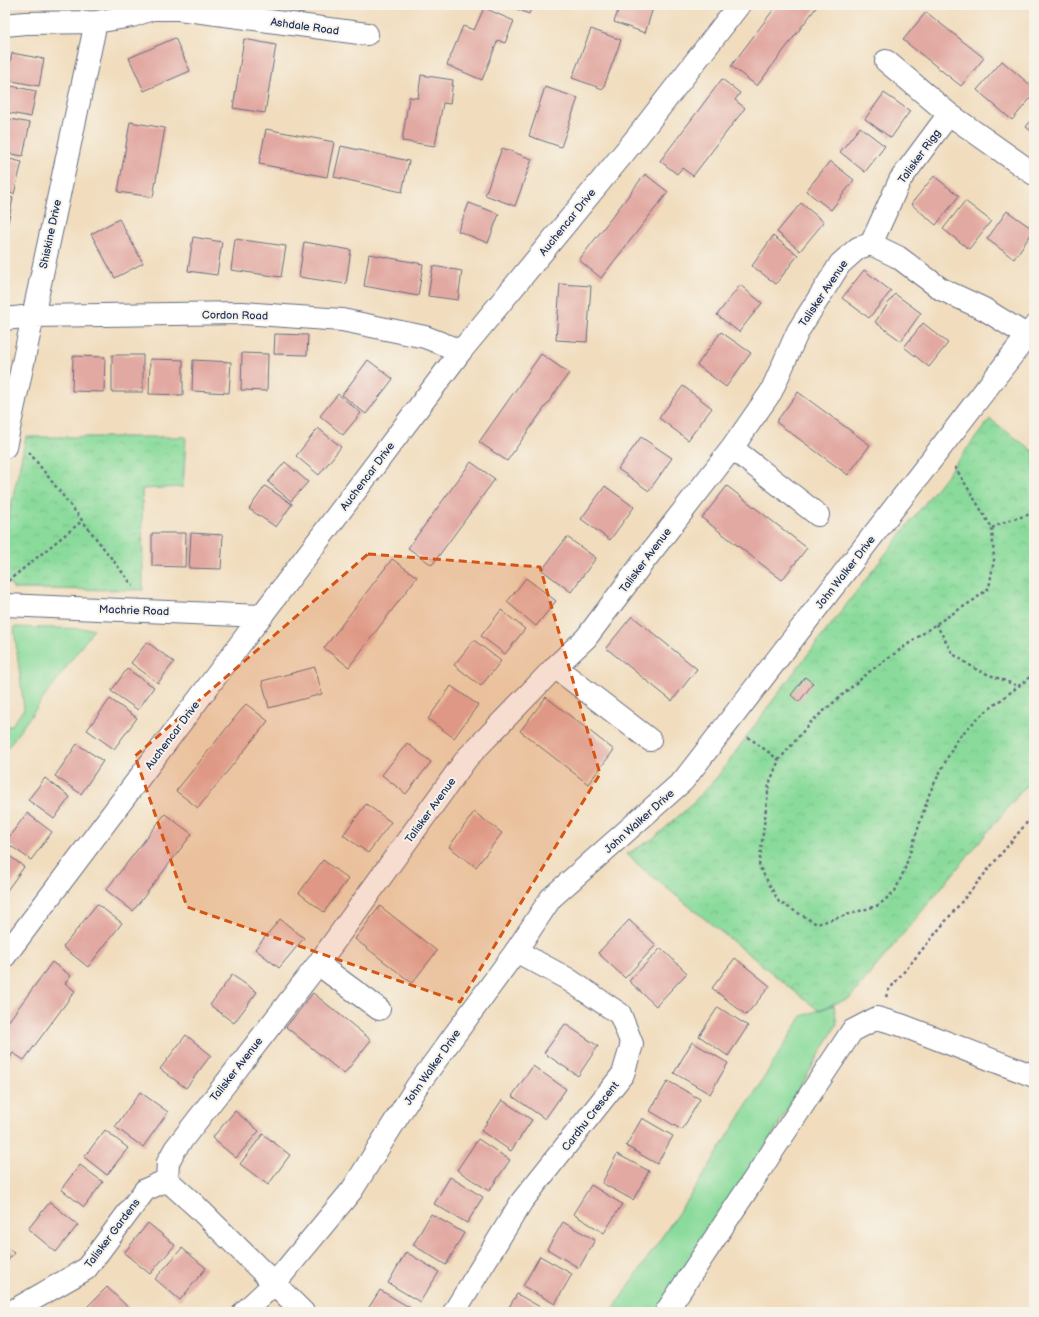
<svg xmlns="http://www.w3.org/2000/svg" width="1039" height="1317" viewBox="0 0 1039 1317" font-family="'Balsamiq Sans',sans-serif">
	<style>
		.grass { fill: #8adb9b; stroke: #52857c }
		.park { fill: url(#park-crowns); stroke: #52857c }
		.building { fill: #e2a9a2 }
		.lines { fill: none; stroke-linecap: round; stroke-linejoin: round }
		.minor-casing { stroke: #666c80; stroke-width: 24 }
		.tertiary-casing { stroke: #666c80; stroke-width: 24 }
		.path { stroke: #666c80; stroke-width: 2.5; stroke-dasharray: 3 3; stroke-linecap: butt }
		.minor { stroke: #fff; stroke-width: 22 }
		.tertiary { stroke: #fff; stroke-width: 22 }
		.marked { fill: #d45514; fill-opacity: 0.2; stroke: #d45514; stroke-width: 3; stroke-dasharray: 8 5; stroke-linejoin: round }
		.labels { text-anchor: middle; stroke-width: 4; stroke-linejoin: round; paint-order: stroke }
		.street-label { font-size: 11px; fill: #1b2f5e; stroke: #f7f3e8 }
	</style>
	<defs>
		<pattern id="park-crowns" width="20" height="18" patternUnits="userSpaceOnUse"><rect width="20" height="18" fill="#8adb9b"/><path d="M2 6a3 3 0 1 1 6 0M12 15a3 3 0 1 1 6 0" fill="none" stroke="#76bc88"/></pattern>
	</defs>
	<rect width="100%" height="100%" fill="#f7f3e8"/>
	<filter id="ink" filterUnits="userSpaceOnUse"><feTurbulence type="fractalNoise" baseFrequency=".025" numOctaves="2"/><feDisplacementMap in="SourceGraphic" scale="8" xChannelSelector="R" yChannelSelector="G"/><feConvolveMatrix kernelMatrix="1 2 1 2 8 2 1 2 1" color-interpolation-filters="sRGB"/></filter>
	<filter id="wash" filterUnits="userSpaceOnUse"><feTurbulence type="fractalNoise" baseFrequency=".012" numOctaves="4" result="noise"/><feDisplacementMap in="SourceGraphic" scale="16" xChannelSelector="R" yChannelSelector="G"/><feGaussianBlur stdDeviation="0.9" result="paint"/><feColorMatrix in="noise" values="0 0 0 0 0 0 0 0 0 0 0 0 0 0 0 0 0 1.4 0 .05"/><feComposite in="paint" operator="in"/></filter>
	<g filter="url(#wash)">
		<rect width="100%" height="100%" fill="#f1ddbe"/>
		<path class="grass" d="M14,627l80,2 -89,122v-25h6l13,-17z
			M834,1005l3,19 -71,122 -109,166h-46l91,-134 100,-162z"/>
		<path class="park" d="M990,419l44,33v324l-184,222 -32,12 -175,-141 -16,-15 27,-16 37,-33 27,-29 67,-92z
			M26,437h160l-3,50 -41,2 1,101 -129,-1 -9,-12v-44z"/>
		<g id="blocks">
			<path class="building" d="M507,5h26l-4,9z
				M620,5h34l-9,28 -31,-11z
				M777,5h41l-61,81 -26,-20z
				M484,8l30,13 -9,22 -7,-3 -16,40 -35,-15 16,-39 11,4z
				M926,12l58,46 -23,28 -58,-46z
				M591,29l30,11 -18,49 -31,-11z
				M175,38l15,33 -46,20 -15,-33z
				M244,39l32,6 -11,68 -32,-5z
				M12,53l32,6 -5,27 -32,-6z
				M1002,61l32,27v6l-22,26 -35,-30z
				M421,75l32,5 -3,24 -7,-1 -8,43 -33,-5 7,-44 9,1z
				M722,79l18,14 -5,7 10,8 -52,68 -11,-8 -5,6 -17,-13z
				M6,85l30,6 -5,26 -26,-5z
				M545,87l33,11 -17,49 -32,-11z
				M884,93l26,18 -19,27 -26,-19z
				M1034,116v17l-8,-6z
				M5,118l25,5 -7,33 -18,-3z
				M130,122l35,6 -12,69 -35,-5z
				M860,127l25,19 -20,26 -25,-20z
				M266,129l68,13 -7,35 -68,-13z
				M341,146l68,15 -7,31 -68,-15z
				M502,148l30,11 -17,47 -30,-11z
				M5,158l17,4 -8,32 -9,-2z
				M830,161l24,19 -23,30 -25,-19z
				M645,174l23,18 -67,86 -22,-18z
				M934,176l25,20 -23,29 -25,-21z
				M5,196l8,2 -5,25 -3,-1z
				M965,201l26,20 -22,28 -26,-20z
				M469,203l30,11 -11,29 -30,-12z
				M801,203l23,19 -24,29 -23,-19z
				M1007,211l27,19 -20,29 -27,-20z
				M119,219l24,44 -28,15 -24,-44z
				M5,227l3,1 -2,12h-1z
				M773,236l25,19 -22,29 -24,-18z
				M193,237l29,5 -5,33 -29,-4z
				M235,239l51,7 -5,31 -50,-7z
				M304,242l47,8 -5,34 -47,-7z
				M369,254l54,10 -5,32 -54,-10z
				M433,266l29,5 -4,29 -30,-4z
				M864,270l27,21 -22,27 -27,-20z
				M560,284l31,2 -4,56 -31,-2z
				M740,285l22,18 -23,29 -22,-17z
				M895,294l26,19 -20,28 -26,-19z
				M923,323l25,20 -19,24 -25,-20z
				M721,332l30,21 -25,34 -29,-22z
				M275,334l33,1 -1,20 -33,-1z
				M242,353l26,1 -1,37 -26,-1z
				M541,354l28,19 -62,88 -28,-19z
				M112,355h31v37h-31z
				M73,356l32,1 -1,35 -32,-1z
				M150,359l33,1v35l-34,-1z
				M193,360l38,2 -2,31 -37,-2z
				M368,360l25,19 -27,35 -24,-19z
				M683,386l29,22 -24,32 -29,-22z
				M798,392l72,53 -22,30 -72,-53z
				M338,394l23,19 -18,22 -23,-19z
				M318,428l23,19 -22,28 -23,-19z
				M641,437l31,21 -23,33 -31,-22z
				M285,462l23,20 -17,19 -23,-19z
				M471,462l24,17 -63,86 -24,-17z
				M265,486l27,18 -16,23 -27,-18z
				M605,486l29,21 -24,33 -29,-21z
				M727,486l80,62 -25,32 -80,-62z
				M152,533h34l-1,34 -33,-1z
				M191,533l32,2 -2,34 -32,-1z
				M567,537l29,21 -25,34 -29,-22z
				M392,559l25,18 -68,90 -25,-19z
				M526,578l30,23 -20,25 -29,-24z
				M501,610l24,19 -20,25 -24,-18z
				M632,616l65,53 -25,32 -66,-53z
				M474,640l27,21 -20,25 -27,-21z
				M147,642l27,20 -16,21 -27,-20z
				M315,667l7,27 -53,14 -7,-27z
				M127,669l27,18 -16,23 -27,-19z
				M805,677l8,6 -14,19 -8,-7z
				M451,686l27,19 -24,33 -26,-19z
				M546,697l68,53 -26,34 -68,-53z
				M110,699l27,19 -23,31 -27,-19z
				M246,704l22,17 -70,87 -22,-17z
				M407,743l24,19 -25,32 -24,-19z
				M77,744l26,17 -22,33 -26,-18z
				M45,778l25,19 -16,22 -26,-19z
				M366,804l25,18 -23,31 -25,-18z
				M474,812l28,21 -26,34 -27,-20z
				M27,813l25,19 -21,28 -26,-18z
				M165,814l27,20 -59,77 -27,-21z
				M5,852l19,15 -19,26z
				M323,860l25,19 -24,33 -25,-19z
				M97,904l25,19 -34,44 -25,-20z
				M380,906l57,45 -25,32 -57,-44z
				M280,919l24,19 -25,30 -24,-19z
				M629,920l27,25 -31,33 -27,-25z
				M661,948l26,25 -31,33 -27,-25z
				M735,958l35,28 -24,29 -34,-27z
				M52,962l19,14 -6,7 10,8 -51,69 -11,-7 -4,6 -4,-3v-30z
				M232,975l25,17 -23,31 -24,-18z
				M313,993l58,47 -27,34 -58,-47z
				M718,1007l30,19 -20,30 -29,-20z
				M565,1024l33,22 -20,30 -34,-23z
				M186,1035l25,20 -25,33 -26,-19z
				M692,1042l36,21 -18,31 -36,-21z
				M533,1066l33,23 -21,30 -33,-23z
				M668,1081l32,18 -18,31 -32,-19z
				M140,1092l28,20 -25,35 -28,-20z
				M502,1100l30,20 -21,31 -30,-20z
				M235,1111l24,20 -23,27 -24,-20z
				M642,1118l31,18 -16,28 -31,-18z
				M105,1130l23,18 -21,27 -23,-18z
				M263,1134l27,21 -22,30 -28,-21z
				M478,1139l32,21 -21,31 -32,-21z
				M617,1154l32,17 -16,29 -31,-17z
				M80,1165l23,17 -19,25 -23,-18z
				M450,1177l33,20 -16,26 -33,-19z
				M591,1185l31,19 -18,29 -31,-19z
				M50,1202l28,23 -22,27 -28,-23z
				M431,1214l33,19 -18,32 -33,-20z
				M563,1222l32,18 -16,28 -32,-19z
				M148,1223l27,22 -25,29 -26,-21z
				M5,1246l9,7 -9,11z
				M182,1248l24,20 -26,32 -25,-21z
				M406,1252l33,20 -19,30 -32,-19z
				M540,1256l32,18 -17,30 -32,-18z
				M107,1287l26,25h-45l-3,-3z
				M380,1290l32,19 -2,3h-44z
				M517,1294l32,18h-43z"/>
		</g>
	</g>
	<g filter="url(#ink)">
		<use href="#blocks" fill-opacity="0" stroke="#666c80" stroke-width="1"/>
		<g class="lines">
			<defs>
				<path id="minor" d="M5,25l20,-2 71,-1 36,-6 20,-7h27l188,25
					M886,61l63,53 85,60
					M871,244l29,-64 49,-66
					M5,319l27,-3 210,-3 100,7 83,17 36,14
					M5,447l91,-425
					M732,448l86,67
					M5,605l257,11
					M555,667l95,73
					M5,956l456,-605 176,-214 102,-132
					M318,964l61,45
					M167,1180l1,-18 7,-13 143,-185 149,-206 88,-91 31,-29 58,-77 88,-113 39,-56 27,-61 42,-67 18,-16 13,-4 27,13 43,32 43,20 50,31
					M11,1312l75,-43 59,-79 22,-10 29,26 107,106
					M454,1312l68,-111 101,-127 9,-30 -12,-30 -54,-36 -50,-27
					M666,1312l186,-281 25,-13 24,7 133,51"/>
				<path id="tertiary" d="M244,1312l31,-29 77,-93 65,-104 99,-135 35,-53 132,-117 351,-454"/>
			</defs>
			<use href="#minor" class="minor-casing"/>
			<use href="#tertiary" class="tertiary-casing"/>
			<path class="path" d="M29,452l104,134
				M955,467l37,61 2,32 -5,28 -15,12 -38,24 -67,48 -58,50 -32,38 -10,24 -10,82 20,36 38,22 62,-19 16,-14 9,-20 26,-79 27,-53 22,-22 55,-43
				M992,528l15,-7 27,-8
				M8,581l74,-60
				M936,624l17,30 24,16 41,16
				M748,737l31,23
				M886,997l2,-6 146,-177"/>
			<use href="#minor" class="minor"/>
			<use href="#tertiary" class="tertiary"/>
		</g>
	</g>
	<path class="marked" d="M368,554l172,13 60,207 -140,228 -273,-95 -52,-151z"/>
	<g class="labels">
		<g class="street-label">
			<text transform="translate(305 26) rotate(8)" y="4">Ashdale Road</text>
			<text transform="translate(919 156) rotate(-54)" y="4">Talisker Rigg</text>
			<text transform="translate(567 222) rotate(-51)" y="4">Auchencar Drive</text>
			<text transform="translate(50 234) rotate(-78)" y="4">Shiskine Drive</text>
			<text transform="translate(823 293) rotate(-56)" y="4">Talisker Avenue</text>
			<text transform="translate(235 315) rotate(1)" y="4">Cordon Road</text>
			<text transform="translate(367 476) rotate(-53)" y="4">Auchencar Drive</text>
			<text transform="translate(645 560) rotate(-53)" y="4">Talisker Avenue</text>
			<text transform="translate(845 572) rotate(-52)" y="4">John Walker Drive</text>
			<text transform="translate(134 610) rotate(2)" y="4">Machrie Road</text>
			<text transform="translate(172 735) rotate(-53)" y="4">Auchencar Drive</text>
			<text transform="translate(430 810) rotate(-54)" y="4">Talisker Avenue</text>
			<text transform="translate(639 821) rotate(-42)" y="4">John Walker Drive</text>
			<text transform="translate(432 1067) rotate(-55)" y="4">John Walker Drive</text>
			<text transform="translate(236 1069) rotate(-52)" y="4">Talisker Avenue</text>
			<text transform="translate(590 1116) rotate(-52)" y="4">Cardhu Crescent</text>
			<text transform="translate(112 1233) rotate(-53)" y="4">Talisker Gardens</text>
		</g>
	</g>
	<rect width="1039" height="1317" fill="none" stroke="#f7f3e8" stroke-width="20"/>
</svg>
